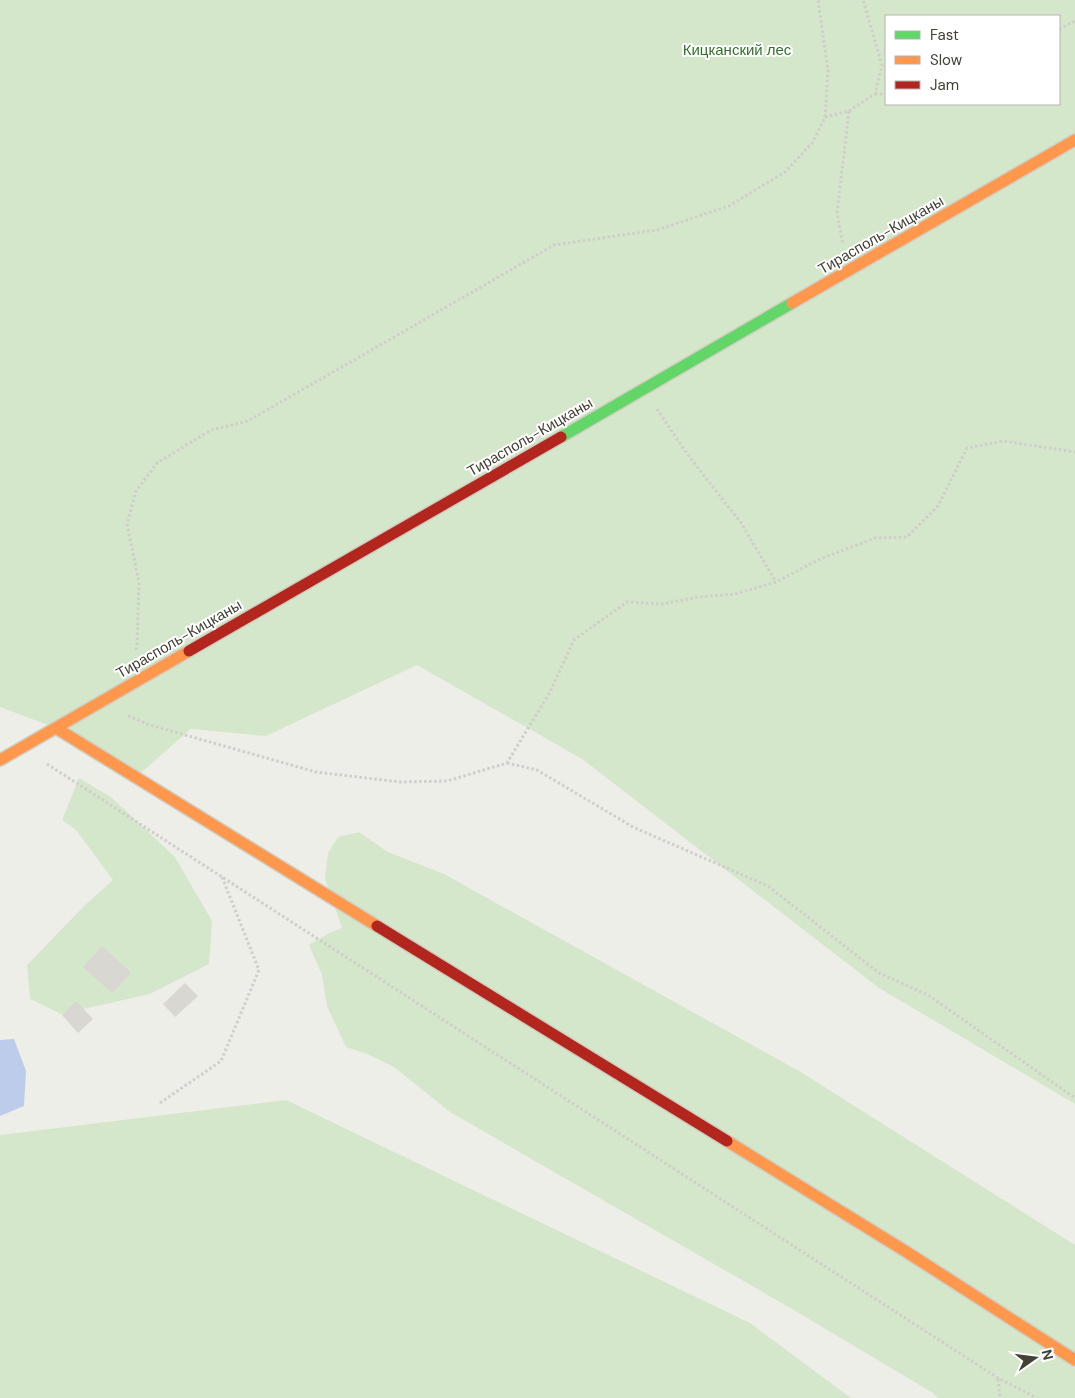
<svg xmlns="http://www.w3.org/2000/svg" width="1075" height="1398" viewBox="0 0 1075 1398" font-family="'DM Sans',sans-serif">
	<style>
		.green { fill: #d5e7ca; fill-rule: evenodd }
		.water { fill: #bcccea }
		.building { fill: #d8d7d1 }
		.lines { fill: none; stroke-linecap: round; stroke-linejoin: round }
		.fast-casing { stroke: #cecec2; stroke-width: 14 }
		.slow-casing { stroke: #cecec2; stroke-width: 14 }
		.jam-casing { stroke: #cecec2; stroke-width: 14 }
		.path { stroke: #cfceca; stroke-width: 3; stroke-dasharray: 2.5 2.5; stroke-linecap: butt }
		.fast { stroke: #63d668; stroke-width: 11 }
		.slow { stroke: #ff974d; stroke-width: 11 }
		.jam { stroke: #b3261e; stroke-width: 11 }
		.labels { text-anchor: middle; stroke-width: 4; stroke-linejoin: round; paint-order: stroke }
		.park-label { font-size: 15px; fill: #36702e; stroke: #fff }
		.street-label { font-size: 15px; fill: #434136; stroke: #fff }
	</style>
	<rect width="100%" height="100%" fill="#eeeee9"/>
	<path class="green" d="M0,0h1075v1104l-196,-116 -297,-229 -165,-94 -151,71 -75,-7 -55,48 -80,-49 -56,-21zM886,16h173v88h-173z
		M79,778l32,19 64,60 37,64 -3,43 -59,30 -89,20 -31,-15 -3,-34 58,-60 28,-25 -37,-50 -14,-10z
		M359,832l29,20 56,22 355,197 276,174v153h-137l-5,-5 -141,-84 -342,-197 -56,-45 -27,-13 -21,-7 -19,-41 -5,-31 -13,-30 20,-12 13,-5 -17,-49 3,-26 10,-16z
		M286,1100l464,223 101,75h-851v-263z"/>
	<path class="water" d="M14,1039l12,32 -2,35 -24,10v-76z"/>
	<path class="building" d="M102,946l29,27 -19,20 -29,-26z
		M185,983l13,13 -23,21 -12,-13z
		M76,1001l17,18 -15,14 -16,-18z"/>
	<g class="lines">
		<defs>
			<path id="fast" d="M561,437l231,-134"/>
			<path id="slow" d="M792,303l283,-163
				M56,728l321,198
				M0,760l189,-109
				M727,1141l178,110 170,109"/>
			<path id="jam" d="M189,651l372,-214
				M377,926l350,215"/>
		</defs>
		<use href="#fast" class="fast-casing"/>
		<use href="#slow" class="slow-casing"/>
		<use href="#jam" class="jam-casing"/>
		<path class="path" d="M1059,29l16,-8
			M875,94h11
			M849,111l26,-17 7,-29 -19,-65
			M825,117l24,-6 -12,102 6,32
			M657,409l31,46 53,68 35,59
			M136,650l1,-5 2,-63 -12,-58 9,-33 21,-28 54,-33 37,-9 306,-176 103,-15 72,-24 56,-34 28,-30 12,-25 3,-46 -10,-71
			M128,716l22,9 166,47 84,10 47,-1 60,-18 43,-71 24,-52 53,-38 35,2 36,-7 37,-3 41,-12 44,-23 55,-21 32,-1 31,-31 29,-58 36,-7 72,11
			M507,763l30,7 96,57 135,59 111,87 49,22 147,103
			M47,764l951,614 39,20
			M160,1103l61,-42 38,-91 -37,-93
			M998,1379l2,19"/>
		<use href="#fast" class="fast"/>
		<use href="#slow" class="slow"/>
		<use href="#jam" class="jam"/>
	</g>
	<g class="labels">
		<g class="park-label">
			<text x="737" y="55">Кицканский лес</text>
		</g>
		<g class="street-label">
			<text transform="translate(881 235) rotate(-30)" y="5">Тирасполь-Кицканы</text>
			<text transform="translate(530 437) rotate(-30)" y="5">Тирасполь-Кицканы</text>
			<text transform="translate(179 639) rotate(-30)" y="5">Тирасполь-Кицканы</text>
		</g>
	</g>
	<rect x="885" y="15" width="175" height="90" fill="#ffffff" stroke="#b4b3af"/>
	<rect x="895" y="31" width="25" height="8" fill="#63d668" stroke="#b4b3af"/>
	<text x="930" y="40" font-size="15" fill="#434136">Fast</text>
	<rect x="895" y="56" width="25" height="8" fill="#ff974d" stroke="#b4b3af"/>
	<text x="930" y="65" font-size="15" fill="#434136">Slow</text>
	<rect x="895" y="81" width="25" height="8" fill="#b3261e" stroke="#b4b3af"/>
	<text x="930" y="90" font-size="15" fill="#434136">Jam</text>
	<g transform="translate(1035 1358) rotate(76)" stroke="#ffffff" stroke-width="4" paint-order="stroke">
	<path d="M0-4L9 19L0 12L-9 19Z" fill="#434136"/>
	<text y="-8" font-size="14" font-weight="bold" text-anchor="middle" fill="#434136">N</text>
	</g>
</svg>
